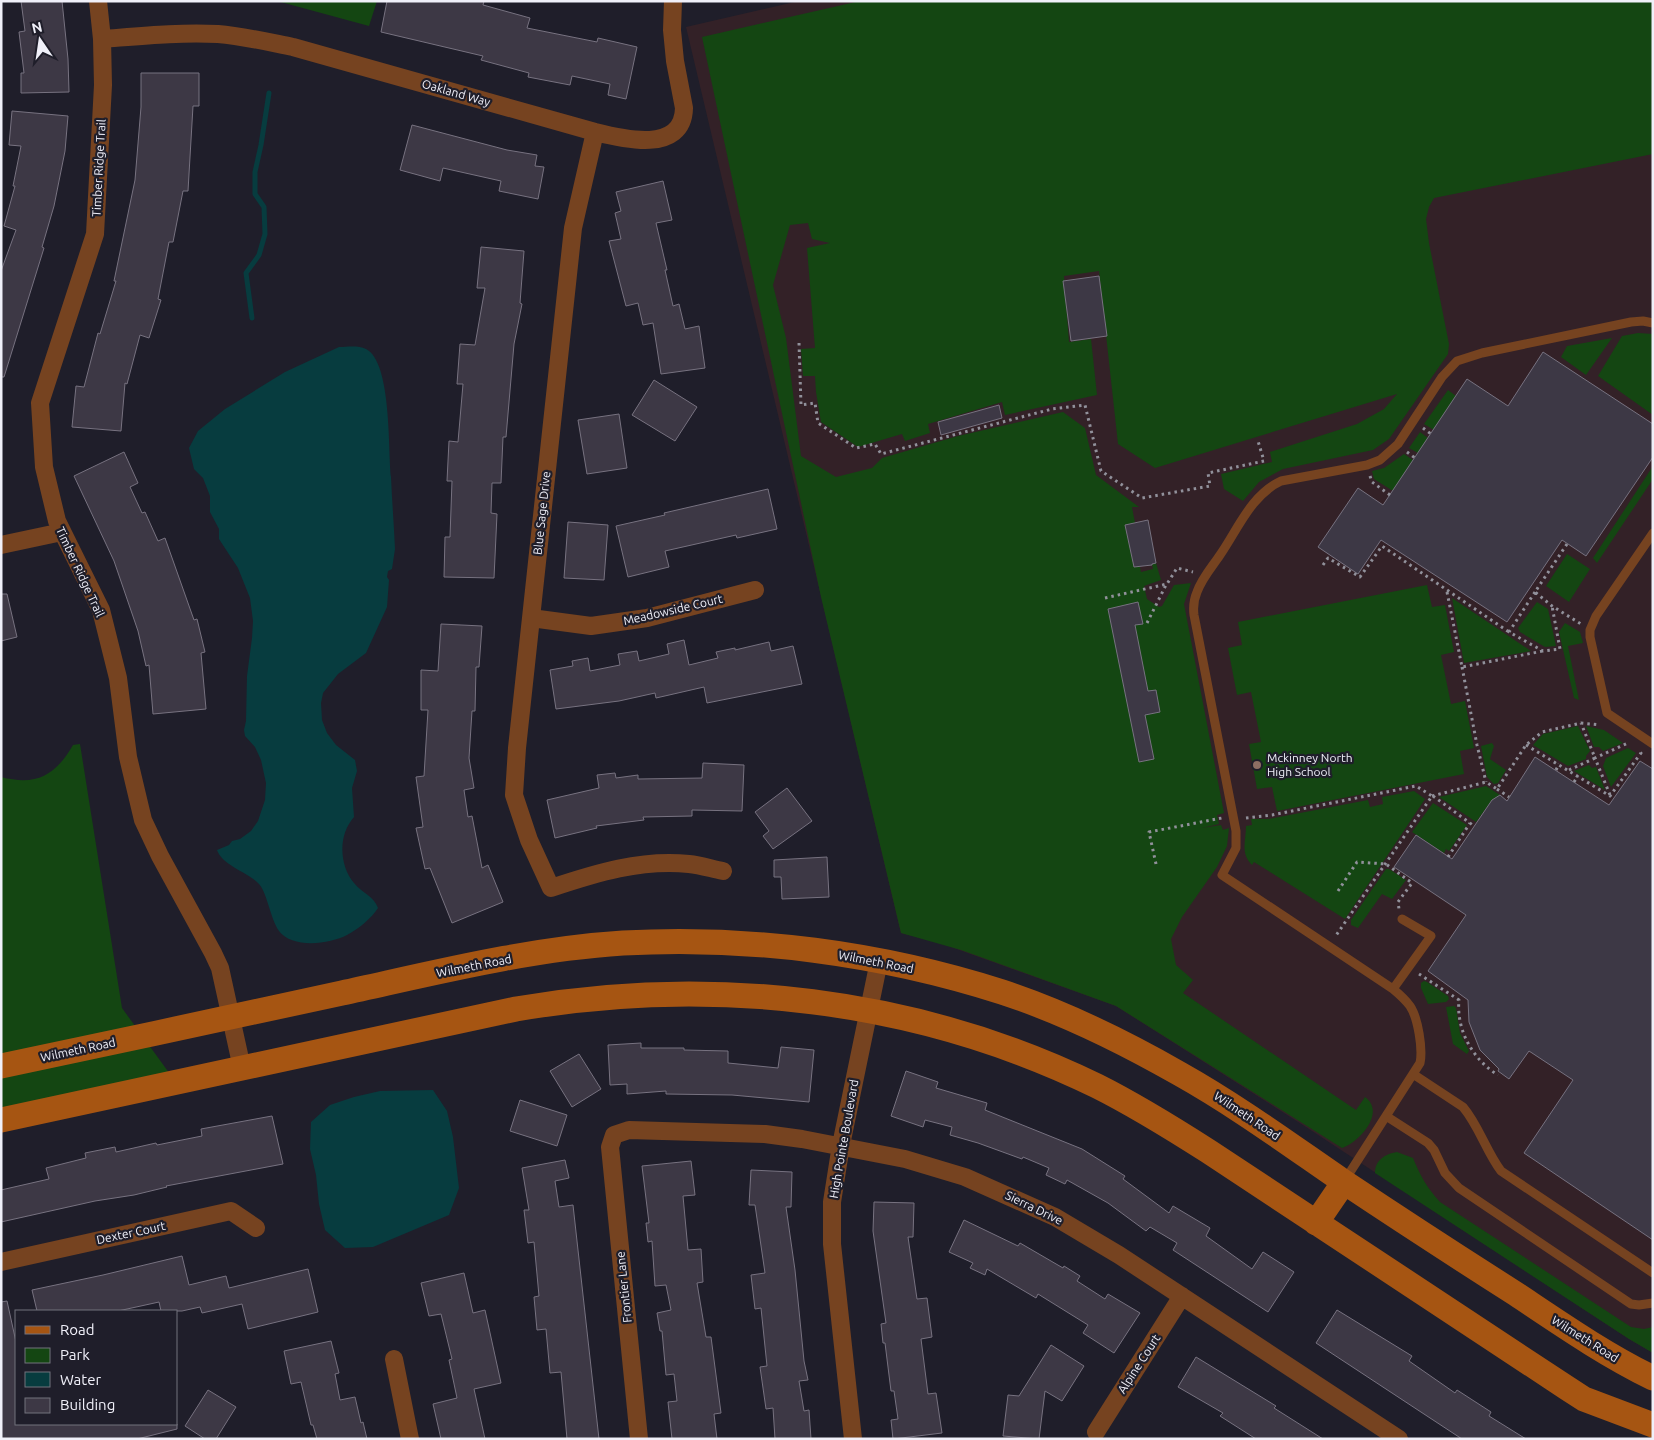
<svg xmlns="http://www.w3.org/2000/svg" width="1654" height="1440" viewBox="0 0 1654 1440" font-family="Ubuntu,sans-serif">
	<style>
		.education { fill: #332127 }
		.green { fill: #144612 }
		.water { fill: #073c3f }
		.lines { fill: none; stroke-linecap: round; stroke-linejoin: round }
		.stream { stroke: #073c3f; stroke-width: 5 }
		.building { fill: #3d3845; stroke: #777280 }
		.path { stroke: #91919b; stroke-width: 3; stroke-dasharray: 2.5 4; stroke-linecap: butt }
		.lane { stroke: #764320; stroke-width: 9 }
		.street { stroke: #764320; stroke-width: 18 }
		.secondary { stroke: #a65512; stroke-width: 25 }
		.education-dot { fill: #8d6e63; stroke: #1f1e2a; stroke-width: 2 }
		.labels { text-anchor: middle; stroke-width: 4.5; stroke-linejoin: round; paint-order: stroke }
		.street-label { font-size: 12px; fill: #f0f0f9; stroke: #1f1e2a }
		.poi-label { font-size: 12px; fill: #f0f0f9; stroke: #1f1e2a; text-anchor: start }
	</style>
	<rect width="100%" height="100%" fill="#1f1e2a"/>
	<path class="education" d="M799,1h854v1352l-24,-14 -323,-212 -190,-121 -176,-63 -39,-10 -215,-906z"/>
	<path class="green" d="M277,1h100l-8,25z
		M860,1h793v153l-219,44 -5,9 -3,12 3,24 20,101 -1,10 -59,85 -16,11 -90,19 -24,13 -16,19 -19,-12 -3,-15 51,-12 -2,-10 87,-28 27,-15 13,-15 -242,74 -37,-24 -19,-173 -35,5 5,66 22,-3 6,56 -92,20 -3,-13 -74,22 2,9 -25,8 -3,-7 -44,13 -37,-25 -5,-30 -1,-16h-12l-2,-27 14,-1 -8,-100 23,-5 -18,-4 -4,-16 -18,2 -17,60 13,53 15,118 35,21 36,-9 10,-10 76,-22 105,-24 22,16 11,47 43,32h-7l3,16 -10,2 9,42h6l1,5 12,-3 -1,-5 4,-1 5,17 -17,6 3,13 12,8 3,-1 12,-21 17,-2 -7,21 40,209 -7,2 2,9 -17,4 19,-3 2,5 6,-2 -2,18 -10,21 -35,50 -11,22 5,26 17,15 -10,13 173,117 9,-13c21,15 -5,45 -23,51l-226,-142 -155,-56 -60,-17 -80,-336 -119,-560z
		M1638,333l15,1v81l-55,-39 24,-40z
		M1612,338l-26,37 -25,-18 6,-11z
		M1448,390l8,6 -22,34 -10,-6z
		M1420,432l8,6 -10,15 -9,-5z
		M1404,454l9,6 -20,31 -19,-12 -2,-8 12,-3z
		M1653,466v13l-56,84 -4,-5z
		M1567,554l23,15 -21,33 -23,-16z
		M1427,585l5,22 13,-2 9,47 -13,3 10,49 14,-3 9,47 -14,3 4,23 -187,37 -5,-24 -15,2 -8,-45 12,-2 -10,-50 -14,3 -9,-47 14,-3 -4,-23z
		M1452,598l79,53 -67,12z
		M1537,602l11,7 8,37 -11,1 -25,-15 -2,-4z
		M1565,623l15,9 3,11 -15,3 11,54 -5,-2 -15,-66z
		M1578,726l12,25 -4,5v3l-18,7 -35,-21 10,-11z
		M1586,726l18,4 19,13 -20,8 -4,-4h-5z
		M1492,743l2,3 -4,13 16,11 -8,13 -4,1 -7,-7 -6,-31z
		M80,744l42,264 61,84 -182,38v-353c35,9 54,-1 72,-32z
		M1628,748l8,5 -25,34 -8,-21 3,-8z
		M1589,765l3,3 4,-1 9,23 -31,-19z
		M1486,786l14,9 -8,5 -16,22 -37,-25z
		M1414,791l11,8 -80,120 -91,-57 -2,3c-12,-12 -6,-24 -6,-39l6,-1 -1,-6h18l99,-19 2,7 13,-3 -1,-7z
		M1433,803l34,22 -18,26 -3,-2 -2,4 -32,-21z
		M1386,869h3l17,11 -14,19 -10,-5 -24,34 -7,-3v-5z
		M1424,981l3,1 21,14 1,3 -3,3 -18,2 -7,-16v-5z
		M1454,1006l2,2 4,25 9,18 -2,3 -14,-10 -7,-37z
		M1397,1152l16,6c7,17 14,30 27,44l191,125 13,2 9,-2v26l-24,-14 -254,-166c0,-13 10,-19 22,-21z"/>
	<path class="water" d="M339,347c8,0 19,-2 27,2 26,13 22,102 25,128 1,24 3,48 4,72l-3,20 -4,2 -1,6 2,3 -2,27 -21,46 -28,21 -15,19 -2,10 1,17 5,13 9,12 19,15 2,11 -5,17 2,29c-16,18 -15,48 0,66 8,10 20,13 24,25 -6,10 -21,22 -31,27 -17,9 -55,14 -68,-4 -9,-13 -12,-40 -21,-48 -11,-11 -36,-18 -41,-33l12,-5 3,-4 8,-2 11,-8 7,-10 7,-21 1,-17 -5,-23 -6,-13 -10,-11 -1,-6 2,-9 1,-45 5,-38 1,-17 -3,-23 -12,-30 -19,-29v-10l-9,-17v-16l-7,-18 -9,-9 -5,-21 9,-17 27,-22 60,-37z
		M433,1090l14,21 6,26 6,51 -10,27 -76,32 -28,1 -20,-18 -6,-26 -3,-29 -6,-26 1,-27 19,-17 24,-8 26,-6z"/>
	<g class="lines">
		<path class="stream" d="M252,318l-6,-45 13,-18 6,-21 -1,-27 -9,-13v-22l6,-27 8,-52"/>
	</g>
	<path class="building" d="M21,1h41l6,58 1,33 -48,1v-20h3l-5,-41 6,-1z
		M387,1h97l-1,4 47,13 -3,10 70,14 1,-4 39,9 -11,52 -18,-4 2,-11 -38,-8 -2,9 -42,-8 1,-4 -48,-13 2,-4 -102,-24z
		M141,73h58v33h-6l-5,85h-5l-10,51h-4l-11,57 3,1 -12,38 -9,-3 -13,49 -2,-1 -4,48 -49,-4 4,-41 8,1 14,-54 2,1 16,-53h-2l21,-101 6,-73z
		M12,111l56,5 -3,35 -11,55 -12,41 2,1 -40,129h-3v-106l15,-41 -12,-4 11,-40h-2l8,-40 -12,-1z
		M412,125l95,25 30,5 -2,11 9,1 -6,32 -39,-8 2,-10 -58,-13 -3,13 -40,-11z
		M663,181l9,39 -16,3 11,47h-2l8,36 6,-2 6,25 14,-3 6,42 -44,6 -8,-51 -10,2 -5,-22 -12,3 -17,-65 12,-2 -6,-26 6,-2 -5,-19z
		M481,247l43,4 -4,52 2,1 -8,40 -8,93h-3l-2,46h-9l-1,30 6,1 -3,64 -50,-1 1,-40h5l2,-56h-5l2,-40 9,1 5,-58h-6l3,-40 15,1 10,-57h-8z
		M1099,276l8,60 -36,5 -8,-60z
		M1543,352l110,72v33l-67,99 -24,-16 -55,82 -126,-82 -23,34 -40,-27 40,-59 25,17 84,-126 41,27z
		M654,380l43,27 -22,34 -43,-26z
		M999,405l3,13 -61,17 -3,-13z
		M619,414l8,54 -40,6 -9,-54z
		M124,452l14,31 -8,4 12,26 3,-1 13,29 7,-3 29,82 3,-1 8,33 -4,1 5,56 -53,5 -4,-49 -3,1 -8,-35 -24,-70 -40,-85z
		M768,489l9,40 -40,9 -1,-3 -71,16 4,16 -41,10 -12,-51 49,-11 -1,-2z
		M1148,520l8,43 -4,1v1l-18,2 -9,-42z
		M568,522l40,3 -4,55 -40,-2z
		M1,594h6l10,43 -16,4z
		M1138,602l5,22 -8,1 13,66 8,-1 4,22 -15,3 9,44 -15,3 -31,-153z
		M441,624l41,2 -3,41h-3l-1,44h-3l-3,47 5,30 -10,2 4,27 4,-1 10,52 6,-3 15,37 -51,21 -22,-55 -5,1 -9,-41 7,-1 -7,-50 8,-1 4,-66h-7v-40l17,1z
		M684,640l5,25 29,-7 -2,-6 19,-4v2l34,-8 2,9 22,-5 9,38 -95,19 -3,-16 -48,11 -1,-5 -36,8 -63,8 -6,-39 23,-4 -1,-5 16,-3 2,13 30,-6 -2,-11 19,-3 2,10 30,-7 -2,-10z
		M1535,757l74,48 31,-44 13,8v471l-129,-87 49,-73 -44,-29 -20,28 -11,-8 1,-2 -19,-19 -11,-28 -1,-22 -40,-29 38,-56 -72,-48 22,-32 36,24 40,-59 8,-5 7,6z
		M703,763l41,2 -2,46 -50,-1v6l-49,1 1,3 -48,6 1,2 -42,10 -8,-38 52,-12 -2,-13 18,-2 1,5 22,-3v4l64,-1z
		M787,788l25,33 -39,28 -10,-13 6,-5 -14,-19z
		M827,857l2,40 -47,2 -1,-22h-7v-17z
		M641,1043v5h43v2l44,1v12l50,5 3,-21 33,3 -5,52 -77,-7 -66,-1v-3l-39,3v-10l-17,1 -2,-40z
		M579,1054l22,35 -29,18 -22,-36z
		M906,1071l32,11 -2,6 51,15 -2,7 97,39 43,27 -2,3 46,34 4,-7 37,22 -4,8 46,33 11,-17 31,20 -26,40 -95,-62 4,-7 -27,-16 -4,4 -38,-28 -41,-23 -2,4 -19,-9 3,-7 -26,-11 -1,2 -44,-16 -28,-8 2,-8 -27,-7 -2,7 -32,-11z
		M520,1100l47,15 -10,31 -47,-15z
		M272,1116l11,48 -117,22 1,1 -33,8 -39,6 -94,21v-32l48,-11 -3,-11 40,-10 -1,-5 30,-6 1,5 40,-9 1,2 45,-9 -1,-7z
		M565,1160l4,18 -14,3 4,26 14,-2 26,234h-32l-6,-67 -11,1 -4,-44 -9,1 -3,-33 5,-1 -5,-54 -6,1 -4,-33h5l-7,-42z
		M691,1161l4,34 -12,1 5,54 13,-1 2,33 -6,1 9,54h5l10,76 -7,1 3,25h-45l-4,-37 9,-1 -3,-27 -8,1 -4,-44h-2l-3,-18 14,-3 -5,-25 -11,1 -3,-45 -4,1 -2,-19h3l-7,-57z
		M751,1170l41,2 -1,35h-5l9,63 9,91 4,19 -9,1 5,30 5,-1 2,29h-36l-2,-31 -7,1 -6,-42 7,-1 -6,-58 -6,1 -4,-34 14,-2 -10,-68h-6z
		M874,1202l40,1 -1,34h-5l9,62 10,-1 5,39 -11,2 7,55 8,-1 6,40 -49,6 -2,-19 7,-1 -4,-28h-3l-6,-48h-2l-2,-19 5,-1 -13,-92z
		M964,1220l54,26 2,-3 43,25 1,-2 16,10 -3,5 28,18 3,-5 32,19 -26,40 -31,-20 5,-8 -50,-31 -2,4 -49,-29 -2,6 -15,-7 3,-5 -24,-11z
		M182,1256l7,29 37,-9 3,12 79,-19 10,43 -70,17 -6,-25 -40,9 -2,-6 -18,4h-21l-2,-9 -41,9h-81l-5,-21 71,-15z
		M464,1273l9,40 12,-3 16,73 -27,6 11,50h-44l-8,-35 24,-6 -8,-38 3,-1 -11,-45 -12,2 -8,-33z
		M7,1301l9,41v82h161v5l-40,10h-136v-137z
		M1337,1310l75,46 -3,5 46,32 2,-3 34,22 -2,4 37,23h-64l-146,-96z
		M331,1341l8,32 -4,1 5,26 15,-3 6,26 2,-1 4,17h-50l-4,-14h-2l-10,-43 -10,2 -7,-33z
		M1051,1345l33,21 -22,35 -17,-10 -6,48 -36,-3 5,-41 11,1z
		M1196,1357l80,49 -2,2 49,31h-67l-36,-23 3,-3 -45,-26z
		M208,1390l28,17 -20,32h-11l-20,-13z"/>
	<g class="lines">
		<path class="path" d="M799,343l2,62 14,-2 3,20 38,25 19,-4 6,10 171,-45 33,-4 16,66 41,27 68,-12 -2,-13 56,-12 -6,-20
			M1423,428l8,6
			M1407,452l8,6
			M1370,476l2,6 18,13
			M1567,544l-32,48 17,14 29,18
			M1323,565l5,-7 32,19 22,-31 127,86
			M1447,592l15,75 81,-16
			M1535,592l-26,40 34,19 17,-2 -8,-43
			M1105,598l62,-14 10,-16 16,4
			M1147,623l19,-38
			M1462,667l15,78 9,37
			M1526,745l84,51 31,-43 -2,-2
			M1556,770l3,-6
			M1569,770l26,-12 -14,-35
			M1574,782l4,-6
			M1497,789l12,8
			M1610,795l-15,-37 33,-15
			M1432,796l54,-14 11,7 29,-44 16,-13 39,-9 19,2
			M1433,796l41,30
			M1246,818l26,-3 144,-29 16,10 -97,141
			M1448,857l22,-34
			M1156,864l-7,-32 73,-14
			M1338,891l19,-29 29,2 26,19 -14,19 1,7
			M1419,974l40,26c-3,30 14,60 39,75"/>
		<path class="lane" d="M1653,533l-57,83 -6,14v7l17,76 46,31
			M1393,989l38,-53 -29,-17
			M1413,1074l50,33c16,19 23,44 38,64l152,102
			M1386,1116l42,27 6,7 11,23 14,15 172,116 8,1 14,-2
			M1345,1180l75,-117c3,-14 -2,-45 -10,-57 -5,-7 -11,-12 -17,-17l-171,-114 14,-27v-17l-42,-216c-1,-8 0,-16 3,-23 5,-14 15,-25 23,-37 18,-26 31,-60 61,-74l86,-16 13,-5 18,-16 44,-67 15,-16 25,-8 149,-31 12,-1 10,2"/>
		<path class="street" d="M98,1l4,38 1,46 -8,149 -55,169 4,64 13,54 44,89 17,68 10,79 15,63 17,36 53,97 7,15 22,100
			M102,39c39,-3 77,-7 116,-5 25,2 50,8 75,13l302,85c28,7 88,22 89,-24l-9,-47 -3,-31 1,-29
			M595,132l-22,96 -56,520 -3,47 15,45 22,48c45,-15 90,-29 138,-24 12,1 23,5 34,7
			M1,545l61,-13
			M531,618l60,8 56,-8 108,-28
			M1,1262l230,-51 25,17
			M394,1359l16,80
			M1096,1432l86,-136
			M639,1439l-29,-292 4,-12 15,-5 136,4 37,5 103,20 60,18 90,40 64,38 280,184
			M853,1439l-21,-195v-42l9,-57 38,-184"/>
		<path class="secondary" d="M1,1066c114,-24 227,-48 341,-73 92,-20 186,-44 281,-50 127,-7 257,10 379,49 61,20 122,50 178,82 57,32 110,71 164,108 57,38 114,75 172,112 45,30 88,60 137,84
			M1,1120l515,-111c196,-34 401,-11 581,77 38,19 75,42 111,65l359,237 17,11 69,26
			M1316,1223l28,-41"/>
	</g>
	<circle class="education-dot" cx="1257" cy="765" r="5"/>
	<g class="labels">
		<g class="street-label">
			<text transform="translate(456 93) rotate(16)" y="4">Oakland Way</text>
			<text transform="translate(99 168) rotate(-87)" y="4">Timber Ridge Trail</text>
			<text transform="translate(542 513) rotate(-84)" y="4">Blue Sage Drive</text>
			<text transform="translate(80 572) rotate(65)" y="4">Timber Ridge Trail</text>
			<text transform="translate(673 610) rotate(-13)" y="4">Meadowside Court</text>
			<text transform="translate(876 962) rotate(11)" y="4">Wilmeth Road</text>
			<text transform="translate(474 966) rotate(-11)" y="4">Wilmeth Road</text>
			<text transform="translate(78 1050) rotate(-12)" y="4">Wilmeth Road</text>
			<text transform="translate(1247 1116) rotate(34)" y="4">Wilmeth Road</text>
			<text transform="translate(844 1139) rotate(-80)" y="4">High Pointe Boulevard</text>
			<text transform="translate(1034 1208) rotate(26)" y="4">Sierra Drive</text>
			<text transform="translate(131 1233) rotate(-12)" y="4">Dexter Court</text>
			<text transform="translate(624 1287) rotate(-96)" y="4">Frontier Lane</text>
			<text transform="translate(1585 1339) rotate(32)" y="4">Wilmeth Road</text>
			<text transform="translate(1139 1364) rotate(-57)" y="4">Alpine Court</text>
		</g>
		<g class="poi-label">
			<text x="1267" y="762">Mckinney North<tspan x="1267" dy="14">High School</tspan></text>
		</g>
	</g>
	<rect width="1654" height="1440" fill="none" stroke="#f0f0f9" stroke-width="5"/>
	<rect x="15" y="1310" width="162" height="115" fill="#1f1e2a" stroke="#73727d"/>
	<rect x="25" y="1326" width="25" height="8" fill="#a65512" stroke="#73727d"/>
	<text x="60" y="1335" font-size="15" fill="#f0f0f9">Road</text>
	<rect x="25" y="1348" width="25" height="15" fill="#144612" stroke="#73727d"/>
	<text x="60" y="1360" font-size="15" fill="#f0f0f9">Park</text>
	<rect x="25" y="1372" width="25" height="15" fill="#073c3f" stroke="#73727d"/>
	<text x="60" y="1385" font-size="15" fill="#f0f0f9">Water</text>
	<rect x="25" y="1398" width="25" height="15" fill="#3d3845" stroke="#73727d"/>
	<text x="60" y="1410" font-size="15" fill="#f0f0f9">Building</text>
	<g transform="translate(40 40) rotate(347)" stroke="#1f1e2a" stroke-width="4" paint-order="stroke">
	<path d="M0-4L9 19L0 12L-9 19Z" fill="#f0f0f9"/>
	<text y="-8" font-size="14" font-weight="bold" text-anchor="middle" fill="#f0f0f9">N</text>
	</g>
</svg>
